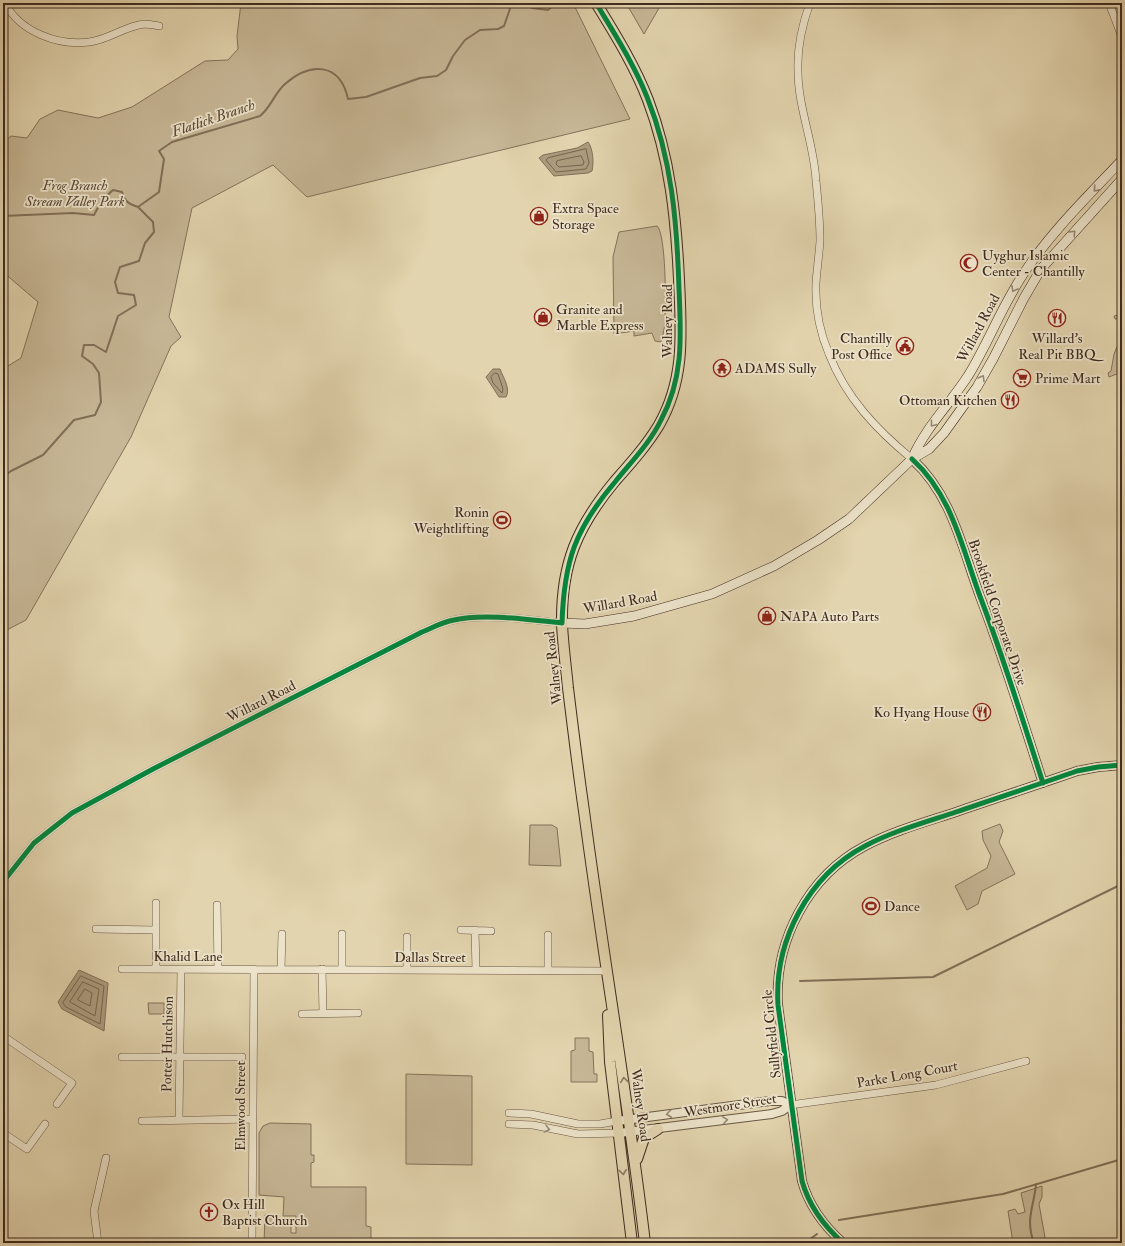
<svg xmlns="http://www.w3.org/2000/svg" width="1125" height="1246" viewBox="0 0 1125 1246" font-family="'IM FELL Double Pica',serif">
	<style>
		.green { fill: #c7b796; stroke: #84725a }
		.water { fill: #ab9b7d; stroke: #816f57 }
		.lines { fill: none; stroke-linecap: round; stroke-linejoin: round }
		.shore { stroke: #76644e; stroke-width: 1 }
		.stream { stroke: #816f57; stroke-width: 2 }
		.minor-casing { stroke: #695643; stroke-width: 8 }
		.tertiary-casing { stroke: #695643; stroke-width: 10 }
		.secondary-casing { stroke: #412c1f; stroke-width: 10 }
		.primary-casing { stroke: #412c1f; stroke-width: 12 }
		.minor { stroke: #ece3ca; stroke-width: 7 }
		.tertiary { stroke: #ece3ca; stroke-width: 8 }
		.secondary { stroke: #ece3ca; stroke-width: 9 }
		.primary { stroke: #e2d4ae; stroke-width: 10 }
		.cycleway-casing { stroke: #ece3ca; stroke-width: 8 }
		.cycleway { stroke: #00873e; stroke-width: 5 }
		.oneway { stroke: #968874 }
		.oneway2 { stroke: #89785f }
		.labels { text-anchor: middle; stroke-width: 3.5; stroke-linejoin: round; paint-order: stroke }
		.park-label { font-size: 14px; font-style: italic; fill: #5c4837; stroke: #ece3ca }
		.poi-label { font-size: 14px; fill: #412c1f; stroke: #ece3ca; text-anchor: start }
		.street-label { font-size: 14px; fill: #412c1f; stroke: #ece3ca }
		.water-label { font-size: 15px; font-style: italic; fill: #5c4836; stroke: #ece3ca }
	</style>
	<rect width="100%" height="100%" fill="#e2d4ae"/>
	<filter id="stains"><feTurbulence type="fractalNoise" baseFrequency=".005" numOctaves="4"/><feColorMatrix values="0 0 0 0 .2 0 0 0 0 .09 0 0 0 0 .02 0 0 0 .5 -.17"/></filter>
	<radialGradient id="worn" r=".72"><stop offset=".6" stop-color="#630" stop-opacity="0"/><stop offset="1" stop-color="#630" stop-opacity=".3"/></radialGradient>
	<path class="green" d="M241,3h332l57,116 -323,78 -34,-32 -81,43 -23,109 12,20 -10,9 -40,91 -105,183 -23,12v-263l18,-11 17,-56 -35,-30v-129l8,-7 16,2 13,-19 18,-9 40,8 34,-11 73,-46 23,-1 10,-11 -1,-13z
		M626,3h36l-18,31z
		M657,226c9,7 9,80 8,94 0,7 -2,15 -4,22l-6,-1 -3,-8 -18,3v-5l-20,3 -1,-77 6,-25z
		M1122,314v58l-13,5 -1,-4 3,-2 3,-17 5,-12v-23h-4l-1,-3z
		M1000,824l3,7 -4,11 16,32 -33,17 -4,13 -11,6 -12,-24 32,-18 4,-12 -8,-16 -1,-9z
		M530,825h22l5,3 4,38 -32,-1z
		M148,1003h16v11h-15z
		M575,1038h14v13l4,1 1,22h3v8h-26v-31l4,-1z
		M406,1074l66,2v89l-66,-1z
		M270,1123l41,1v31h3v7l-3,1v24h55v39l5,1v16h-107l1,-28 12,1 -1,8 15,1v8h5v-17h-13l1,-19 -25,-2v-62l4,-7z
		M1042,1186v11l-3,7 7,39h-33l-5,-32 7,-2 3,5 7,-2 -4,-19z"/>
	<path class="water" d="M588,142c5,6 6,21 4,29l-4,2 -34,3 -15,-18 4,-3 34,-7z
		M493,369h7c3,8 11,20 6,28h-7l-13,-20z
		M79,970l29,13 -4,48 -42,-22 -4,-7z"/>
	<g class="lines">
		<path class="shore" d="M586,149l3,14 -3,6 -30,3 -10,-12 2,-2z
			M581,156l3,6 -1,3 -24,2 -3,-3 1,-3z
			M495,373l3,1 5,15 -1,4 -9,-10 -2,-6z
			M81,976l23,10 -4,38 -34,-17 -3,-4z
			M83,982l16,7 -4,27 -25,-14z
			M85,989l7,4 -2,13 -12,-6z"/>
		<path class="stream" d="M524,3l8,5 16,2 9,-7
			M3,216l70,-3 21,2 8,-15 11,-10 9,2c3,10 7,12 16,15
			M3,477l8,-6 32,-16 31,-35 21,-5 6,-13 -2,-29 -6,-9 -11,-8 2,-11h10l12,7 12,-36 18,-11 -2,-10 -16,-2 -3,-11 5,-15 19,-6 6,-18 9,-11 -1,-10 -15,-15 21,-15 5,-33 -5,-8 13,-9 88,-26c11,-9 14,-22 25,-32 25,-22 55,-22 63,15l18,-2 54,-19 17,-2 9,-6 7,-14 12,-16 15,-10 18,-1 6,-3 8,-23
			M800,981l133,-4 189,-93
			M839,1220l164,-26 119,-35
			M805,1243l12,-9
			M1034,1243c-9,-24 0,-36 2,-59"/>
		<defs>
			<path id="minor" d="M5,3c15,29 53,43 84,39 19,-2 36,-16 55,-18 4,0 10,1 15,2
				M810,3c-8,22 -13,44 -12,68 0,37 16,72 18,110 2,19 4,40 4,60 -1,14 -3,28 -4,42 -1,24 4,50 13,71 17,44 48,76 83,105
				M1109,3l13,34
				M3,882l31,-39 38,-30 81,-44 269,-137c10,-4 20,-10 32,-12 30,-7 77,0 108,3
				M156,903v66
				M217,905l1,64
				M96,929l60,1
				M461,930l30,1
				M475,930l1,40
				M548,935v35
				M407,937v33
				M122,969l484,2
				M281,969l1,-35
				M322,969l1,44
				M342,969v-35
				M302,1014l56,-1
				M3,1036l69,47 -15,21
				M122,1057h120
				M790,1105l146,-20 90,-24
				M509,1113l22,1 47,10h22l17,-3
				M179,1120l2,-151
				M142,1121l111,-2
				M509,1124l24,1 45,9 41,-1
				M3,1133l24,16 18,-25
				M98,1243l-4,-32 12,-53
				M252,1243l2,-274"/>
			<path id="tertiary" d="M912,459c41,37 50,90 69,140 23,60 42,122 62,184
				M617,1121l153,-20h12l8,4
				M619,1133l153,-19 10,-3 8,-6
				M843,1243c-19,-17 -34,-37 -41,-62l-24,-176c-4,-64 30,-129 87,-159 28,-15 61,-24 91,-34 41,-14 81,-27 121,-41l21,-4 24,-2"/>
			<path id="secondary" d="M912,459c13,-31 37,-54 56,-83 21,-34 35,-73 58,-106 27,-40 63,-75 96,-110
				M562,623l23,1 49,-8 78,-22 62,-28 44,-26 31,-21 63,-60 17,-10 15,-16 33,-46 16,-28 31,-61 17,-29 81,-90"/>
			<path id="primary" d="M596,3c19,31 39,63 52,97 22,58 28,117 31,179 2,51 7,99 -20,146 -12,20 -28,38 -44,56 -38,46 -54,83 -53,143 1,21 4,43 6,64 5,41 10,82 16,123 19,144 44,288 61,432
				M608,1015l2,47 22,181
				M637,1159l7,-21 14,-9"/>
		</defs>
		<use href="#minor" class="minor-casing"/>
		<use href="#tertiary" class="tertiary-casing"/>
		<use href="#secondary" class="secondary-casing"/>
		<use href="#primary" class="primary-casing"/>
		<use href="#minor" class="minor"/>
		<use href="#tertiary" class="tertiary"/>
		<use href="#secondary" class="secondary"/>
		<use href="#primary" class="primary"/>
		<defs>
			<path id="cycleway" d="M912,459c41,37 50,90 69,140 23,60 42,122 62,184
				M3,882l31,-39 38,-30 81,-44 269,-137c10,-4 20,-10 32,-12 30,-7 77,0 108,3 2,-62 13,-94 53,-141 16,-20 35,-39 46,-62 23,-43 20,-85 18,-131 -2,-66 -7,-130 -32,-192 -13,-33 -33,-64 -51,-94
				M843,1243c-19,-17 -34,-37 -41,-62l-24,-176c-4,-64 30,-129 87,-159 28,-15 61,-24 91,-34 41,-14 81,-27 121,-41l21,-4 24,-2"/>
		</defs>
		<use href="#cycleway" class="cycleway-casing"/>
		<use href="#cycleway" class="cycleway"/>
	</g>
	<defs><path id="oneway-chevron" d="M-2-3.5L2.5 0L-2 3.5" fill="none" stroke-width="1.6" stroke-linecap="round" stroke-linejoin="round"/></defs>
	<g class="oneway">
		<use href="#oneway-chevron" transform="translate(1096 189) rotate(132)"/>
		<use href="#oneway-chevron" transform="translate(1073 233) rotate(-47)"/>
		<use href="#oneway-chevron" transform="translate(1014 289) rotate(119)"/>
		<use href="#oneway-chevron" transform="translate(982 378) rotate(-59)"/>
		<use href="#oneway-chevron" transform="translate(933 424) rotate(128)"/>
		<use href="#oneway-chevron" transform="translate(669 1114) rotate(173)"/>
		<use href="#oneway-chevron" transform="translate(725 1120) rotate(-8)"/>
		<use href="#oneway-chevron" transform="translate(547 1129) rotate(14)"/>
	</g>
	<g class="oneway2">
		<use href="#oneway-chevron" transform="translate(624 1080) rotate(-97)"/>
		<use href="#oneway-chevron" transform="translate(623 1172) rotate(83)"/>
	</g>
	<defs>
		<symbol id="shop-ring" viewBox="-11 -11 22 22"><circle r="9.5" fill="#ece3ca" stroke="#8f2418" stroke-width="1.5"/><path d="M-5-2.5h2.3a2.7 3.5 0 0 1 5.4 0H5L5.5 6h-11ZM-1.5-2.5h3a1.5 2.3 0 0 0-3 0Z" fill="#8f2418"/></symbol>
		<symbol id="mosque-ring" viewBox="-11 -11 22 22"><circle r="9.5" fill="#ece3ca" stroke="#8f2418" stroke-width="1.5"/><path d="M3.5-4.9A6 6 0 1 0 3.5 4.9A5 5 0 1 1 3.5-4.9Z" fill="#8f2418"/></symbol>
		<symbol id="restaurant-ring" viewBox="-11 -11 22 22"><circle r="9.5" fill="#ece3ca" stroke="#8f2418" stroke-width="1.5"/><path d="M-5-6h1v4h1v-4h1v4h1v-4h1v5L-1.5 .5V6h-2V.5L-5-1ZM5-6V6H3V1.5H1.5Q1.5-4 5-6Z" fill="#8f2418"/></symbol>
		<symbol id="civic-ring" viewBox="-11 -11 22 22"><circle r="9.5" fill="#ece3ca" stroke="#8f2418" stroke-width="1.5"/><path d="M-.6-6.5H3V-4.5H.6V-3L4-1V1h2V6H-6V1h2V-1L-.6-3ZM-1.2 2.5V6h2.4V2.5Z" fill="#8f2418"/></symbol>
		<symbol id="temple-ring" viewBox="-11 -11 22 22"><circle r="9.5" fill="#ece3ca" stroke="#8f2418" stroke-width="1.5"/><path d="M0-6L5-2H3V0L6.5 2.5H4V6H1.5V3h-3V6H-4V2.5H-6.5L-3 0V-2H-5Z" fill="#8f2418"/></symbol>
		<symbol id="supermarket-ring" viewBox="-11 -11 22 22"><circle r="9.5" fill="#ece3ca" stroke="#8f2418" stroke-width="1.5"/><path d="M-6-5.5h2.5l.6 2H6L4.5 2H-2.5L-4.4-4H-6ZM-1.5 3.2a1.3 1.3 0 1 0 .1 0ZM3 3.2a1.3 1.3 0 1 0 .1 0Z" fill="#8f2418"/></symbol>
		<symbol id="stadium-ring" viewBox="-11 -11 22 22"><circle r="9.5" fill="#ece3ca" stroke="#8f2418" stroke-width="1.5"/><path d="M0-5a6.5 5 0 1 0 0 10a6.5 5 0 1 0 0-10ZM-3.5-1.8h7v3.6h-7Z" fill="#8f2418"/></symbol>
		<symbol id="church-ring" viewBox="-11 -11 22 22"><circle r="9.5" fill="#ece3ca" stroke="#8f2418" stroke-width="1.5"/><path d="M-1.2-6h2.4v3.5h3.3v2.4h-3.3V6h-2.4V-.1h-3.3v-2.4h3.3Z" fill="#8f2418"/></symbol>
	</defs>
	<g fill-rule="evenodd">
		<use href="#shop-ring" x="529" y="206" width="20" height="20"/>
		<use href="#mosque-ring" x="959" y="253" width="20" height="20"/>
		<use href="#shop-ring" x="533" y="307" width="20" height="20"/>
		<use href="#restaurant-ring" x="1047" y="308" width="20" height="20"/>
		<use href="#civic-ring" x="895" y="336" width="20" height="20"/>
		<use href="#temple-ring" x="712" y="358" width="20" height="20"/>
		<use href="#supermarket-ring" x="1012" y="368" width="20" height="20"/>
		<use href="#restaurant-ring" x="1000" y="390" width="20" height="20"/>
		<use href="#stadium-ring" x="492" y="510" width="20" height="20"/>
		<use href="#shop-ring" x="757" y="606" width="20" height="20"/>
		<use href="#restaurant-ring" x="972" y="702" width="20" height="20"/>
		<use href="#stadium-ring" x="861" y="896" width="20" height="20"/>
		<use href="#church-ring" x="199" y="1202" width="20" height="20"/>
	</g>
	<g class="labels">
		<g class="park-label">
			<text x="75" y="190">Frog Branch<tspan x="75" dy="16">Stream Valley Park</tspan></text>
		</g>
		<g class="poi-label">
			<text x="552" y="213">Extra Space<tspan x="552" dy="16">Storage</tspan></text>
			<text x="982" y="260">Uyghur Islamic<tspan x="982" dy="16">Center - Chantilly</tspan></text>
			<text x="556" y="314">Granite and<tspan x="556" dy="16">Marble Express</tspan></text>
			<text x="892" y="343" text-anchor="end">Chantilly<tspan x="892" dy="16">Post Office</tspan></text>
			<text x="1057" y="343" text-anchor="middle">Willard's<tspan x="1057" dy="16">Real Pit BBQ</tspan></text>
			<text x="735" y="373">ADAMS Sully</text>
			<text x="1035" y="383">Prime Mart</text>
			<text x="997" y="405" text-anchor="end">Ottoman Kitchen</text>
			<text x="489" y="517" text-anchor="end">Ronin<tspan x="489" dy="16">Weightlifting</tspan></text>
			<text x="780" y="621">NAPA Auto Parts</text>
			<text x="969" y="717" text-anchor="end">Ko Hyang House</text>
			<text x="884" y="911">Dance</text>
			<text x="222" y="1209">Ox Hill<tspan x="222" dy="16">Baptist Church</tspan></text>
		</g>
		<g class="street-label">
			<text transform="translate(667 321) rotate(-90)" y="5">Walney Road</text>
			<text transform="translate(978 328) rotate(-62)" y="5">Willard Road</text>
			<text transform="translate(620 602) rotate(-10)" y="5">Willard Road</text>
			<text transform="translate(998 612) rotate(71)" y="5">Brookfield Corporate Drive</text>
			<text transform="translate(553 668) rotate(-96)" y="5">Walney Road</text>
			<text transform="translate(261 701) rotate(-27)" y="5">Willard Road</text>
			<text x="188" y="961">Khalid Lane</text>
			<text x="430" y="962">Dallas Street</text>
			<text transform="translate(771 1034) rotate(-96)" y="5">Sullyfield Circle</text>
			<text transform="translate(167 1044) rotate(-89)" y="5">Potter Hutchison</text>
			<text transform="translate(907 1074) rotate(-10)" y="5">Parke Long Court</text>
			<text transform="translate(641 1105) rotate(82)" y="5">Walney Road</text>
			<text transform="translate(730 1105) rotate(-9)" y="5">Westmore Street</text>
			<text transform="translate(240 1106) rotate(-90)" y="5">Elmwood Street</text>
		</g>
		<g class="water-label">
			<text transform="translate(213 118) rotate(-19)" y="5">Flatlick Branch</text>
		</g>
	</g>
	<rect width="1125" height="1246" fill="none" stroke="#e2d4ae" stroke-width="16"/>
	<rect x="4" y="4" width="1117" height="1238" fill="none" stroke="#412c1f" stroke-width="2"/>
	<rect x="8" y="8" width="1109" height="1230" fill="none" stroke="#412c1f"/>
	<rect width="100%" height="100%" filter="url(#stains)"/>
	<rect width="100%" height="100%" fill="url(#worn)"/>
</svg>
